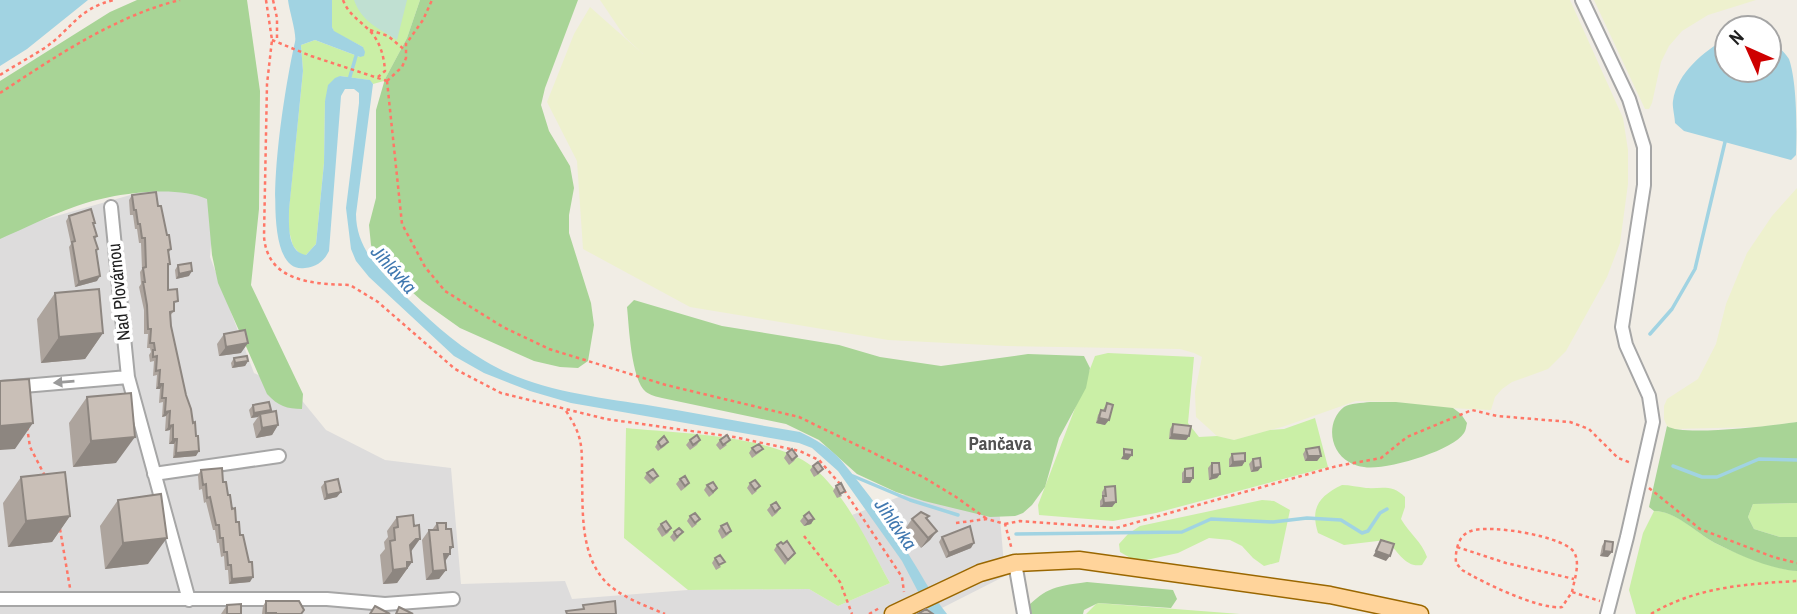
<svg xmlns="http://www.w3.org/2000/svg" width="1797" height="614" viewBox="0 0 1797 614" font-family="'Archivo Narrow',sans-serif">
	<style>
		.residential { fill: #dddcdc }
		.farmland { fill: #eef1ce }
		.grass { fill: #caefa6 }
		.forest { fill: #a8d496 }
		.wetland { fill: #c0e0d2 }
		.water { fill: #a1d3e2 }
		.lines { fill: none; stroke-linecap: round; stroke-linejoin: round }
		.stream { stroke: #a1d3e2; stroke-width: 3.5 }
		.minor-casing { stroke: #a6a6a6; stroke-width: 16 }
		.major-casing { stroke: #9a6700; stroke-width: 19 }
		.path { stroke: #ff7767; stroke-width: 2.5; stroke-dasharray: 3.5 3.5; stroke-linecap: butt }
		.minor { stroke: #fff; stroke-width: 12 }
		.major { stroke: #ffd49b; stroke-width: 16 }
		.wall { fill: #ada49d }
		.shaded-wall { fill: #8d8680 }
		.building { fill: #c9bfb7; stroke: #8d8680; stroke-width: 2 }
		.oneway { fill: #9a9a9a }
		.labels { text-anchor: middle; stroke-width: 7; stroke-linejoin: round; paint-order: stroke }
		.street-label { font-size: 18px; fill: #1f1f1f; stroke: #fff }
		.water-label { font-size: 19px; font-style: italic; fill: #4078b0; stroke: #fff }
		.neighbourhood-label { font-size: 19px; font-weight: bold; fill: #525252; stroke: #fff }
	</style>
	<rect width="100%" height="100%" fill="#f1ede5"/>
	<path class="residential" d="M216,185l-6,72 44,116 41,19 31,38 59,30 66,8 10,116 104,-3 7,18 116,-9 121,-1 29,17 52,-23 -38,-68 78,-30 69,22 6,69 -69,35v3h-936v-382l162,-46z"/>
	<path class="farmland" d="M600,0h970l53,118 5,32v34l-8,59 -13,34 -41,74 -18,18 -36,13 -10,7 -7,8 -4,13 -62,-3 -33,-5 -40,-1 -71,25 -51,14 -17,-4 -21,-19 -1,-25 7,-35 -8,-4 -14,-4 -173,-3 -119,-6 -198,-33 -107,-58 -6,-88 -30,-59 27,-68 16,-27 53,47 -18,-17z
		M1594,0h162l-48,15 -26,16 -13,15 -8,16 -9,41 -3,6h-4z
		M1797,188v234l-39,5 -86,2 -5,-3 -3,-7v-13l3,-7 31,-20 18,-35 10,-40 21,-51 25,-37z"/>
	<path class="grass" d="M332,0h88l-13,38 -23,43 -11,3 -4,-4 -29,-4 -15,25 -1,62 -8,81 -10,11h-5l-8,-9 -4,-15v-23l14,-137 -2,-26 14,-5 45,17 3,-10 -29,-15 -2,-5z
		M1108,353l86,4 -6,66 11,14 18,-1 17,4 36,-10 14,-1 31,-11 13,49 -172,46 -43,8 -74,-6 -1,-10 57,-149z
		M626,428c50,5 148,7 187,39 35,30 55,77 77,116l-52,23 -29,-17 -121,1 -64,-52z
		M1342,485c8,0 16,2 24,3 16,1 26,-4 39,9v10l-4,12c8,14 21,23 26,38l-5,8c-17,3 -24,-14 -36,-25l-42,5 -26,-12c-8,-25 1,-37 24,-48z
		M1262,500l12,1 16,9 -11,52 -15,4 -11,-8 -11,-12 -12,-6 -21,-2 -31,15 -36,8 -8,-1 -14,-8 -1,-8 9,-10 12,-8z
		M1797,503v34h-17l-26,-8 -6,-12 5,-13z
		M1654,511c23,0 41,21 61,32 22,11 58,26 82,28v43h-161l-7,-24 14,-57z
		M1097,603l143,11h-154z"/>
	<path class="forest" d="M137,0h110l13,91 -1,118 -8,76 52,109 -1,15c-15,0 -24,-3 -35,-15l-49,-111 -6,-28 -5,-56c-33,-15 -99,-5 -133,8 -25,9 -49,21 -74,32v-158l110,-69z
		M420,0h158l-33,88 -4,17 8,26 21,35 4,22 -5,27v18l22,70 3,22 -6,36 -10,7 -18,-1 -26,-6 -74,-33 -38,-27 -44,-40 -7,-16 -2,-20 7,-27v-88l9,-31 22,-41z
		M634,300l88,26 117,19 41,12 61,9 87,-12 56,2 6,12 -4,20 -27,50 -14,49 -13,18 -9,8 -8,3 -25,1 -66,-16 -28,-9 -39,-18 -38,-34 -33,-16 -124,-26c-5,-1 -12,-3 -16,-6 -15,-12 -17,-66 -19,-85z
		M1370,402h26l57,6 8,6 6,9c-1,4 -1,7 -3,10 -11,18 -80,38 -100,34 -4,0 -12,-3 -15,-5 -20,-11 -23,-41 -5,-55 6,-4 18,-4 26,-5z
		M1797,422v81l-44,1 -5,13 6,12 26,8h17v34c-27,-2 -58,-16 -82,-28 -20,-11 -39,-32 -61,-32l-5,-4 18,-81c15,11 107,-1 130,-4z
		M1087,582l86,8 4,9 -6,9 -73,-5 -14,7 -1,4h-63c26,-26 30,-27 67,-32z"/>
	<path class="wetland" d="M354,0h53l-10,40c-18,-11 -36,-19 -43,-40z"/>
	<path class="water" d="M0,0h88l-61,49 -27,17z
		M288,0h44v27l2,4 29,16 2,5 -1,4 -4,1 -45,-17 -14,5 2,26 -14,139c0,15 -2,42 17,45l10,-11 8,-81 1,-62 3,-16 7,-7 5,-2 30,4 3,4 -17,130c0,33 22,54 43,76 27,27 53,52 86,71 49,30 113,36 168,45 49,8 98,18 147,26 15,7 29,15 40,27 26,31 52,66 72,101 12,19 21,37 35,54h-14l-8,-9 -23,-44 -64,-90 -26,-23 -13,-5 -228,-40 -41,-12 -46,-18 -30,-17 -85,-79 -13,-16 -5,-12 -5,-41 13,-105v-10l-5,-4h-9l-4,7 -12,155c-5,10 -12,16 -24,17 -56,9 -17,-196 -10,-226 2,-8 -6,-32 -7,-42z
		M1727,38v32h42v-32c6,6 15,13 20,21 8,23 8,70 7,96l-5,5 -107,-29 -9,-8c0,-6 -3,-16 -2,-22 4,-28 31,-50 54,-63z"/>
	<g class="lines">
		<path class="stream" d="M349,80l7,-24
			M1650,334l22,-25 23,-40 30,-127
			M1673,466l29,11h15l42,-18 38,1
			M849,477l4,-1 57,24 48,15
			M1016,534l166,-2 29,-13 62,3 34,-4 34,2 21,13 6,-2 12,-18 7,-4"/>
		<defs>
			<path id="minor" d="M1582,0l47,99 15,48v38l-22,142 4,18 23,51 4,26 -26,115 -20,77
				M111,207l17,170 61,223
				M0,388l128,-11
				M154,474l125,-18
				M1015,563l9,51
				M0,599h327l58,5 68,-5"/>
			<path id="major" d="M893,614l87,-41 35,-10 64,-3 251,35 90,19"/>
		</defs>
		<use href="#minor" class="minor-casing"/>
		<use href="#major" class="major-casing"/>
		<path class="path" d="M266,0l6,40 -5,44 -3,152c3,46 49,48 86,49l28,17 77,67 46,24 105,26 128,18 66,14 19,9 22,25
			M273,0l4,18v23
			M343,0c6,15 15,19 26,30 11,11 15,26 16,41l-7,6
			M370,30l18,6 18,15
			M272,40l39,16 76,25
			M0,75c14,-9 29,-17 43,-26 28,-18 33,-40 71,-49
			M387,81l15,143 23,43 20,24 58,36 46,22 117,36 133,32 124,60 33,20 31,22
			M387,81l15,-14 4,-9v-14l17,-24 9,-20
			M0,93c55,-36 115,-77 180,-93
			M566,411c17,26 16,35 16,66 1,34 -2,75 22,103 14,16 42,26 61,34
			M27,427l3,20 15,29
			M1649,488l51,41 73,28 24,6
			M844,490l58,87 2,15
			M956,523l31,-4 18,5 7,26
			M1005,524l15,-3 96,7 221,-62 44,-8 26,-21 65,-27 25,6 73,6 19,7 29,29 13,5
			M60,529l10,59
			M804,536l36,46 12,32
			M1457,547l49,16 68,16
			M1572,592c2,-11 8,-27 3,-38 -7,-18 -87,-30 -104,-23 -13,4 -16,20 -15,32l6,7c20,12 77,40 100,37l10,-15 28,9
			M869,614l12,-7
			M1651,614c45,-27 95,-30 146,-33"/>
		<use href="#minor" class="minor"/>
		<use href="#major" class="major"/>
	</g>
	<path class="wall" d="M132,195l26,11 13,43 -2,3 1,12 -2,4v22l7,16h-1v5l-4,5 1,10 25,130 -23,2 1,-14h-5l1,-14 -5,1 1,-15 -4,1 1,-15 -4,1 1,-14h-4l1,-14 -4,1 1,-15 -4,1 -1,-7 2,-3 -1,-4h-3l1,-14h-4v-24l-5,-23 2,-3 -1,-12 2,-3 -1,-26h-2l-2,-14h-2l-2,-14h-3l-1,-15z
		M69,216l24,9 4,11 -2,3 2,42 -22,6 -6,-40 2,-3 -5,-23z
		M178,265l11,11 -13,3 -1,-9z
		M55,293l48,40 -18,26 -44,4 -4,-44z
		M224,334l17,19 -22,3 -2,-12z
		M234,358l14,3 -3,5 -13,2 -1,-5z
		M87,397l29,66 -43,4 -4,-44z
		M1107,403l-2,22 -9,-2 2,-8 3,-5h2z
		M253,405l16,7 9,13 -6,10 -16,3 -3,-14 5,-7 -7,1 -2,-8z
		M1173,424l16,12 -3,4 -17,-1 1,-10z
		M690,440h10l-3,5 -7,5 -4,-5z
		M720,440l7,5 -7,5 -4,-5z
		M658,442h10l-3,4 -7,5 -3,-4z
		M752,448l11,1 -4,4 -7,5 -3,-5z
		M1306,449l15,7 -4,5h-12l-2,-7z
		M787,453l10,3 -3,5 -5,4 -5,-7z
		M1232,454l13,7 -3,5 -13,1v-8z
		M1253,459l5,12 -7,1 -2,-8z
		M1212,463l8,11 -3,4 -8,2 -1,-12z
		M813,466l6,8 -5,3 -4,-7z
		M1185,469l8,9 -3,5h-8v-10z
		M201,470l22,12 17,53 10,47 -21,2 -1,-14h-3l-1,-14 -3,1 -2,-14h-2l-2,-13h-2l-7,-28 -2,1 -2,-14 -3,1 -1,-15z
		M647,473l11,3 -4,5 -4,3 -6,-6z
		M21,477l49,39 -18,26 -44,5 -5,-44z
		M680,479l9,4 -3,4 -5,4 -5,-7z
		M325,482l12,15 -13,3 -3,-13z
		M750,483l7,8 -5,4 -5,-7z
		M707,485l7,8 -5,4 -5,-7z
		M836,486l6,10 -5,2 -4,-7z
		M1105,487l11,15 -4,5h-12v-6l2,-3v-6z
		M118,500l30,64 -43,5 -5,-43z
		M771,505l9,3 -3,5 -5,4 -5,-7z
		M690,516l7,8 -5,4 -5,-7z
		M804,516l10,3 -3,5 -7,2 -4,-5z
		M929,516l-2,2 10,13 -7,9 -9,8 -16,-19 7,-10z
		M397,517l15,45 -15,21 -14,1 -3,-29 5,-6 -1,-7 4,-5 -1,-6z
		M437,523l13,27 -5,11 1,9 -7,9 -13,1 -4,-40 7,-10h3z
		M661,524l10,4 -3,5 -6,4 -5,-8z
		M721,526l10,5 -3,4 -6,4 -4,-8z
		M674,532l5,5 -5,5 -4,-5z
		M942,537l29,11 -25,10 -7,-16z
		M1605,541l3,16 -8,-1 2,-10z
		M777,545l14,12 -6,8 -11,-15z
		M715,558l6,9 -5,3 -4,-7z
		M266,601l35,13h-39l1,-8z
		M227,605l14,9h-20z"/>
	<path class="shaded-wall" d="M192,271l-3,5 -13,3 3,-5z
		M100,276l-3,5 -22,6 4,-5z
		M103,333l-18,26 -44,4 18,-26z
		M248,343l-7,10 -22,3 7,-9z
		M248,361l-3,5 -13,2 3,-5z
		M159,384h4l-3,5h-4z
		M271,410l-4,5 -7,-1 -2,3 -7,1 3,-5z
		M170,411l-4,5 -4,1 3,-5z
		M1099,418l10,2 -4,5 -9,-2z
		M33,423l-18,26 -15,1v-24z
		M173,425l-3,5 -5,1 4,-5z
		M278,425l-6,10 -16,3 6,-10z
		M1172,434l17,2 -3,4 -17,-1z
		M135,437l-19,26 -43,4 18,-26z
		M173,439h4l-3,5h-5z
		M199,451l-3,5 -23,2 3,-5z
		M1124,454l8,1 -4,5 -7,-1z
		M1308,456h13l-4,5h-12z
		M1245,461l-3,5 -13,1 4,-5z
		M1261,467l-3,4 -7,1 3,-4z
		M1220,474l-3,4 -8,2 3,-5z
		M1185,478h8l-3,5h-8z
		M341,492l-4,5 -13,3 3,-5z
		M1116,502l-4,5h-12l4,-4z
		M70,516l-18,26 -44,5 18,-26z
		M814,519l-3,5 -7,2 4,-5z
		M937,531l-7,9 -9,8 7,-10z
		M167,538l-19,26 -43,5 18,-26z
		M416,539h4l-10,14v-8z
		M974,543l-3,5 -25,10 3,-5z
		M450,547h3l-6,7h3l-6,9 -6,1z
		M1376,551l14,5 -4,5 -13,-5z
		M1604,551l8,1 -4,5 -8,-1z
		M407,562h5l-15,21 -14,1 10,-14z
		M446,570l-7,9 -13,1 7,-9z
		M253,577l-3,5 -21,2 3,-5z"/>
	<path class="building" d="M156,192l2,14h3l6,29h2l2,14 -3,1 2,14h-2v26l9,-1 1,12 -4,1v9l-4,1 1,14 15,69 5,14 2,14 2,-1 1,14h2l1,15 -23,2 1,-14h-4v-14l-4,1 1,-15 -5,1 1,-14h-4l1,-14h-4l1,-14 -4,1 1,-15 -4,1v-7h2l-1,-7h-4l1,-14h-3l-1,-24 -4,-23h2l-2,-14 3,-1 -1,-29h-3l-2,-14h-2l-2,-14h-2l-2,-15z
		M91,209l4,14h-2l4,13 -3,1 4,12 -2,1 4,26 -21,6 -7,-40 3,-1 -6,-25z
		M191,263l1,8 -13,3 -1,-9z
		M99,289l4,44 -44,4 -4,-44z
		M245,330l3,13 -22,4 -2,-13z
		M247,356l1,5 -13,2 -1,-5z
		M29,379l4,44 -33,3v-45z
		M131,393l4,44 -44,4 -4,-44z
		M269,402l2,8 -17,3 -1,-8z
		M1107,403l6,2 -4,15 -10,-2 2,-8 4,1z
		M276,411l2,14 -16,3 -2,-14z
		M1173,424l18,2 -2,10 -17,-2z
		M697,435l3,5 -7,5 -3,-5z
		M727,435l3,5 -7,5 -3,-5z
		M664,436l4,6 -7,5 -3,-5z
		M759,444l4,5 -7,4 -4,-5z
		M1319,447l2,9h-13l-2,-7z
		M792,449l5,7 -5,4 -5,-7z
		M1124,449l8,1v5l-8,-1z
		M1245,453v8l-12,1 -1,-8z
		M1260,458l1,9 -7,1 -1,-9z
		M818,462l5,7 -5,4 -5,-7z
		M1212,463h7l1,11 -8,1z
		M222,468l1,14h3l2,13h2l2,14 3,-1 1,14h3l1,13h3l6,27h3l1,15 -21,2 -1,-14h-3l-1,-13h-3l-1,-14h-3l-1,-13h-3l-6,-28 -3,1 -1,-14 -3,1 -2,-15z
		M1193,468v10h-8v-9z
		M653,469l5,7 -5,3 -6,-6z
		M65,472l5,44 -44,5 -5,-44z
		M685,476l4,7 -4,3 -5,-7z
		M338,479l3,13 -14,3 -2,-13z
		M755,480l5,6 -5,4 -5,-7z
		M713,482l4,6 -4,4 -6,-7z
		M841,483l4,8 -5,3 -4,-8z
		M1115,486l1,16 -12,1 -1,-7h3l-1,-9z
		M161,494l6,44 -44,5 -5,-43z
		M776,502l4,6 -5,4 -4,-7z
		M809,512l5,7 -6,2 -4,-5z
		M921,512l8,4 -3,2 11,13 -9,7 -16,-19z
		M695,513l5,6 -5,4 -5,-7z
		M413,515l1,11 5,-1 1,14h-4l-6,6 2,17h-5v6l-14,2 -3,-29 5,-1 -1,-12 4,-1 -1,-10z
		M666,521l5,7 -5,4 -5,-8z
		M437,523h9v6h5l2,18h-3v7h-6l2,16 -13,1 -4,-41h9z
		M727,523l4,8 -5,3 -5,-8z
		M970,526l4,17 -25,10 -7,-16z
		M679,528l4,4 -6,5 -3,-5z
		M1381,540l13,4 -4,12 -14,-5z
		M787,541l8,12 -7,7 -11,-15 4,-3 2,2z
		M1605,541l8,1 -1,10 -8,-1z
		M720,555l5,7 -6,3 -4,-7z
		M266,601h33l5,9 -3,4h-25v-1h-10z
		M615,601l1,13h-49l-1,-3 18,-2 -1,-4z
		M241,604v10h-14v-9z
		M375,606l15,8h-20z
		M399,607l14,7h-17z
		M926,609l7,5h-15z"/>
	<defs><path id="oneway-solid" d="M-6-.8H1V-3.2L6.5 0L1 3.2V.8H-6Z" transform="scale(1.75)"/></defs>
	<use class="oneway" href="#oneway-solid" transform="translate(64 382) rotate(175)"/>
	<g class="labels">
		<g class="street-label">
			<text transform="translate(119 292) rotate(-96)" y="6">Nad Plovárnou</text>
		</g>
		<g class="water-label">
			<text transform="translate(394 269) rotate(48)" y="7">Jihlávka</text>
			<text transform="translate(896 524) rotate(55)" y="7">Jihlávka</text>
		</g>
		<g class="neighbourhood-label">
			<text x="1000" y="450">Pančava</text>
		</g>
	</g>
	<g transform="translate(1748 49) rotate(315)"><circle r="33" fill="#ffffff" stroke="#a5a5a5" stroke-width="2"/>
	<path d="M0-5L12 26L0 18L-12 26Z" fill="#ce0000"/>
	<text y="-10" font-size="19" font-weight="bold" text-anchor="middle" fill="#1f1f1f">N</text>
	</g>
</svg>
